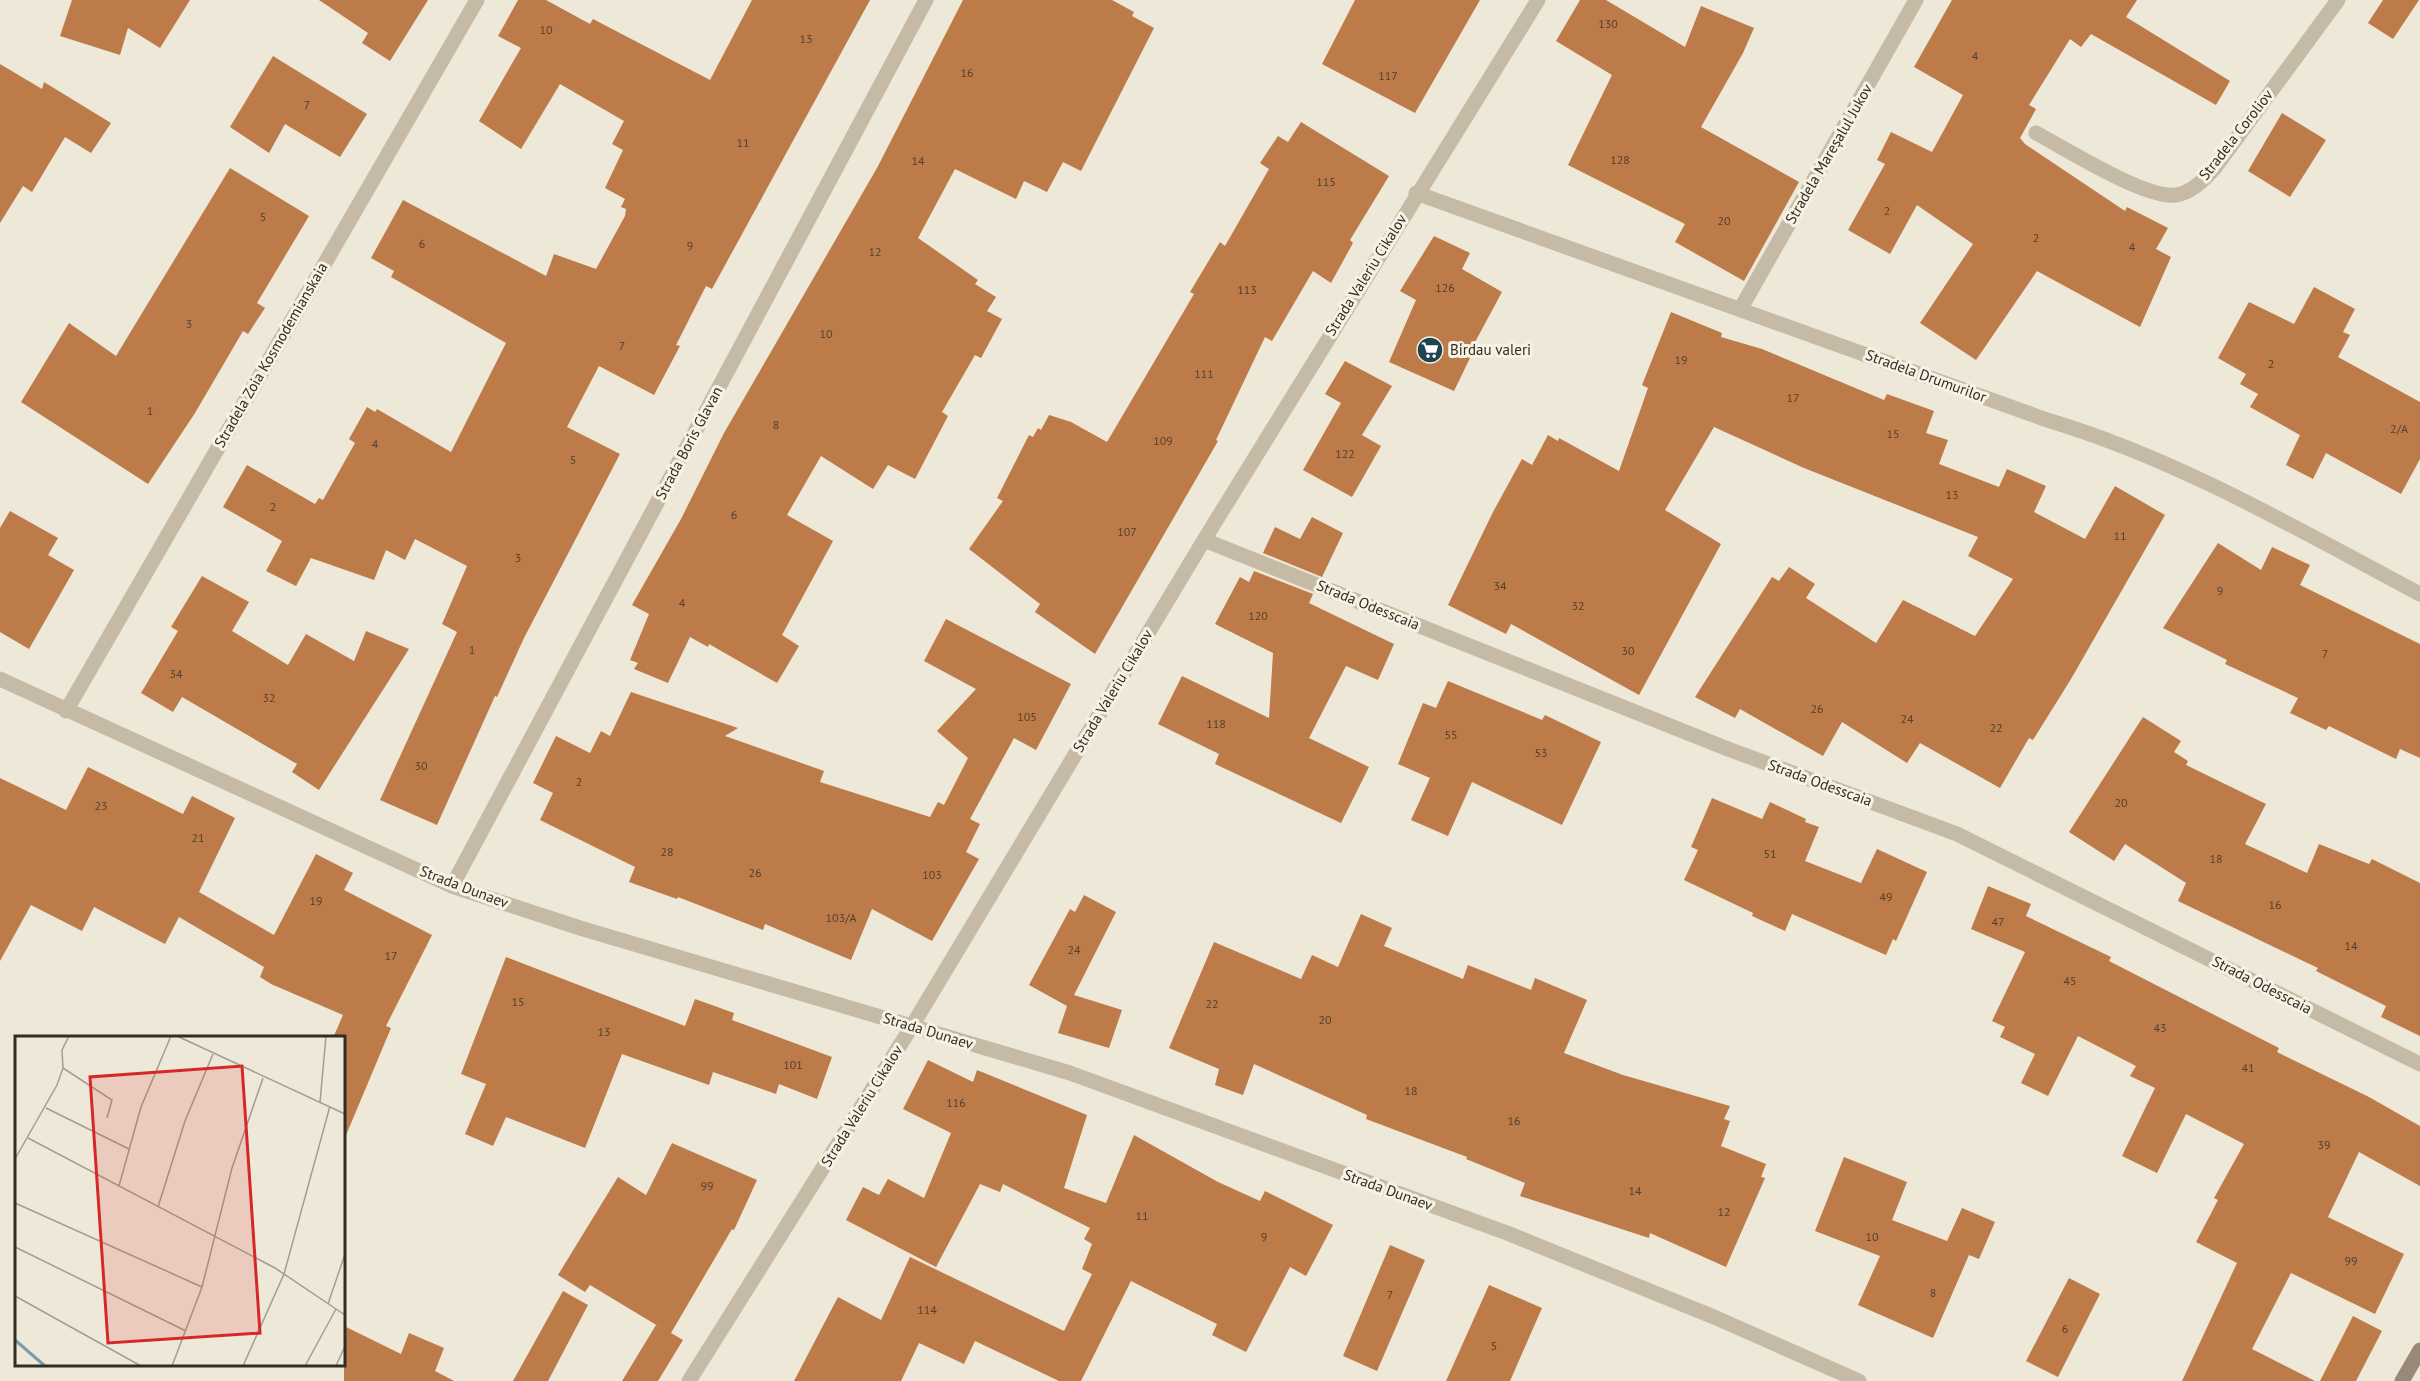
<svg xmlns="http://www.w3.org/2000/svg" width="2420" height="1381" viewBox="0 0 2420 1381" font-family="'PT Sans',sans-serif">
	<style>
		.building { fill: #bc7b49 }
		.lines { fill: none; stroke-linecap: round; stroke-linejoin: round }
		.minor { stroke: #c5baa5; stroke-width: 15 }
		.secondary { stroke: #988a77; stroke-width: 15 }
		.labels { text-anchor: middle; stroke-width: 6; stroke-linejoin: round; paint-order: stroke }
		.number-label { font-size: 12px; fill: #54402f }
		.street-label { font-size: 15px; fill: #322c26; stroke: #f7f2e4 }
		.poi-label { font-size: 15px; fill: #322c26; stroke: #f7f2e4; text-anchor: start }
		.inset-river { fill: none; stroke: #7a9ea9; stroke-width: 3 }
		.inset-road { fill: none; stroke: #a39d91; stroke-width: 1.5 }
		.view { fill: #d62828; fill-opacity: 0.15; stroke: #d62828; stroke-width: 3 }
		.inset-edge { fill: none; stroke: #322c26; stroke-width: 3 }
	</style>
	<rect width="100%" height="100%" fill="#eee8d8"/>
	<path class="building" d="M72,0h118l-30,48 -32,-20 -8,27 -60,-19z
		M319,0h109l-38,61 -28,-18 6,-10z
		M518,0h28l44,24 3,-5 117,61 42,-80h118l-158,289 -6,-3 -30,59 4,1 -26,49 -55,-29 -32,61 53,27 -96,184 -27,59 -2,-1 -58,129 -57,-25 77,-168 -15,-8 25,-58 -52,-27 -10,21 -19,-10 -12,30 -63,-22 -15,28 -30,-15 16,-30 -59,-34 24,-42 68,39 4,-6 4,2 32,-57 -6,-4 18,-32 8,5 2,-3 74,43 55,-109 -115,-66 3,-6 -23,-13 32,-58 143,76 8,-22 42,15 29,-53 1,-7 -5,-2 4,-8 -20,-11 18,-38 -11,-6 12,-23 -64,-37 -39,65 -42,-28 42,-73 -23,-12z
		M963,0h149l22,12 -2,4 22,12 -73,143 -18,-9 -16,30 -23,-11 -8,18 -61,-30 -37,69 60,42 -3,4 21,13 -9,14 15,8 -21,39 -6,-3 -33,57 6,4 -33,63 -27,-14 -15,24 -52,-33 -34,59 46,26 -51,94 17,11 -22,37 -68,-39 -1,3 -18,-10 -22,46 -34,-14 4,-6 -8,-3 19,-46 -17,-9 49,-86 43,-86 153,-265z
		M1355,0h125l-65,113 -93,-49z
		M1580,0h26l79,47 16,-41 53,22 -11,25 -42,74 98,55 -55,99 -69,-39 10,-18 -117,-59 44,-90 -56,-34z
		M1952,0h185l-11,17 104,64 -14,24 -125,-71 -10,13 -11,-8 -41,66 7,4 -16,29 5,6 100,67 2,-4 41,21 -12,21 15,8 -31,70 -103,-56 -61,89 -56,-37 53,-79 -56,-39 -27,49 -42,-24 37,-66 -8,-4 14,-28 41,20 31,-57 -49,-28z
		M2383,0h36l-26,39 -25,-16z
		M273,56l94,58 -27,43 -55,-33 -16,29 -39,-26z
		M0,64l42,25 2,-7 67,41 -20,30 -26,-16 -33,55 -9,-6 -23,37z
		M2282,113l44,27 -36,57 -42,-26z
		M1301,122l88,54 -39,64 3,3 -22,40 -18,-12 -41,70 -7,-4 -49,103 2,1 -123,213 -60,-42 5,-8 -71,-55 34,-48 -6,-3 32,-63 4,2 5,-9 3,2 8,-15 22,7 36,20 87,-148 -4,-2 30,-50 5,4 44,-77 -9,-6 18,-27 10,6z
		M230,168l79,48 -52,87 8,5 -17,26 -5,-3 -48,82 -47,71 -127,-82 48,-79 47,33z
		M1434,236l36,17 -8,16 40,23 -35,65 3,1 -16,33 -65,-29 27,-62 -16,-9z
		M2314,287l41,22 -12,23 7,3 -12,22 82,45v57l-19,35 -75,-41 -13,26 -27,-14 14,-30 -50,-28 8,-13 -18,-10 6,-10 -28,-16 31,-56 45,22z
		M1671,312l51,21 -1,4 41,12 122,51 3,-6 47,17 -8,22 22,7 -9,24 60,23 8,-18 39,17 -12,26 51,27 30,-53 50,29 -94,164 -38,61 -4,-2 -29,50 -80,-45 -13,20 -65,-41 -19,34 -83,-47 -5,9 -40,-21 77,-120 7,4 10,-14 26,17 -9,14 70,45 27,-43 72,36 38,-57 -45,-23 10,-19 -174,-69 -90,-41 -49,83 56,34 -82,151 -128,-71 -5,10 -58,-29 45,-93 29,-53 10,6 16,-30 10,6 1,-3 60,33 29,-83 -6,-3z
		M1345,361l47,25 -30,49 19,11 -29,51 -49,-27 38,-67 -16,-9z
		M10,511l48,27 -10,17 26,15 -45,79 -29,-17v-104z
		M1312,517l31,16 -21,44 -59,-24 12,-26 25,12z
		M2218,543l43,27 11,-23 38,18 -10,20 120,59v114l-20,-9 -4,10 -67,-33 -3,4 -36,-17 8,-15 -73,-34 2,-4 -64,-32z
		M1254,571l59,23 -4,9 85,41 -16,36 -32,-14 -37,72 60,29 -28,56 -126,-59 4,-10 -61,-30 24,-48 87,42 4,-65 -58,-29 25,-47 9,5z
		M202,576l47,26 -17,29 56,34 18,-31 48,27 12,-30 43,18 -90,141 -27,-18 5,-8 -115,-67 -9,15 -32,-19 37,-62 -7,-4z
		M946,619l125,65 -35,66 -22,-12 -44,81 10,5 -14,28 13,7 -47,82 -60,-32 -21,51 -86,-36 -2,6 -85,-33 -1,2 -48,-17 6,-15 -95,-47 13,-27 -20,-10 23,-47 34,17 11,-22 9,5 21,-44 107,36 -13,8 99,35 -4,11 110,35 8,-15 6,3 24,-47 -31,-27 39,-42 -52,-28z
		M1448,681l94,39 3,-5 56,27 -39,83 -90,-43 -24,54 -37,-16 19,-42 -32,-14 25,-61 13,5z
		M2143,717l38,24 -7,11 14,9 -2,4 80,39 -21,40 62,29 12,-29 50,20 3,-5 48,24v153l-39,-19 5,-11 -70,-35 2,-3 -140,-67 8,-18 -61,-39 -11,17 -45,-29z
		M88,767l95,47 9,-18 43,22 -36,74 75,43 42,-81 37,19 -9,17 88,45 -46,91 5,2 -47,112v-102h-11l10,-23 -72,-31 -11,-7 4,-10 -85,-50 -14,27 -71,-37 -12,24 -51,-26 -31,56v-183l66,32z
		M1712,798l50,21 8,-17 36,17 -1,3 14,5 -14,34 56,22 16,-34 50,23 -31,69 -3,-2 -7,16 -94,-41 -7,17 -33,-15 1,-3 -69,-33 14,-30 -7,-3z
		M1988,886l43,18 -5,12 85,41 -2,4 170,87 -2,4 92,45 51,29v60l-61,-34 -31,65 76,37 -29,60 -84,-41 -39,76 63,32h-133l55,-118 -41,-21 22,-42 -4,-2 30,-54 -58,-30 -29,59 -35,-17 33,-68 -25,-12 6,-10 -58,-30 -30,60 -27,-13 14,-29 -35,-17 5,-10 -13,-6 33,-69 -54,-23z
		M1084,895l32,17 -42,83 48,15 -13,38 -51,-15 9,-27 -38,-21 41,-76 5,3z
		M1361,914l31,14 -8,18 79,33 5,-14 63,25 4,-12 52,22 -23,53 59,22 107,31 -6,13 6,2 -9,25 45,18 -5,13 4,1 -39,89 -76,-34 -1,5 -129,-42 5,-13 -59,-24 1,-2 -101,-38 1,-4 -113,-51 -11,31 -28,-10 4,-16 -50,-21 45,-106 87,37 11,-24 26,12z
		M506,957l179,69 10,-27 39,14 -2,7 100,37 -15,42 -38,-15 -3,10 -63,-22 -4,13 -87,-31 -37,94 -79,-31 -13,29 -28,-12 21,-50 -25,-10z
		M928,1060l45,22 4,-12 110,45 -23,73 42,15 28,-68 84,47 42,19 5,-10 68,34 -27,51 -16,-9 -44,85 -34,-17 5,-11 -86,-43 -50,100h-22l-84,-40 -11,23 -45,-21 -18,38h-107l44,-84 43,23 29,-63 154,74 28,-57 -10,-5 10,-25 -8,-5 6,-11 -87,-44 -3,8 -20,-8 -44,83 -90,-47 17,-33 16,8 9,-16 36,19 27,-65 -48,-24z
		M672,1143l85,37 -23,50 -2,-1 -61,104 12,7 -25,41h-36l34,-56 7,4 -73,-44 -5,7 -27,-17 60,-98 28,18z
		M1844,1157l63,25 -15,38 55,21 15,-33 33,14 -16,37 -10,-4 -36,83 -75,-33 22,-49 -65,-25z
		M1390,1245l35,15 -48,111 -34,-15z
		M2069,1278l31,16 -42,83 -32,-16z
		M1489,1285l53,23 -32,73h-64z
		M563,1291l25,14 -40,76h-35z
		M2353,1316l29,15 -26,50h-36z
		M344,1326l57,28 8,-21 35,15 -9,23 19,10h-110z"/>
	<g class="lines">
		<path class="minor" d="M2036,133c30,16 109,66 140,62 17,-3 27,-15 38,-26l124,-169
			M1416,193l631,227c129,38 254,111 373,174
			M1741,308l175,-308
			M1204,540l524,209 229,85 463,230
			M0,679l452,207 128,42 490,145 437,160 207,84 145,64
			M66,711l411,-711
			M452,886l474,-886
			M689,1381l223,-355 292,-486 334,-540"/>
		<path class="secondary" d="M2402,1381l18,-31"/>
	</g>
	<defs>
		<symbol id="supermarket-disc" viewBox="-11 -11 22 22"><circle r="9.5" fill="#1f4350" stroke="#f7f2e4"/><path d="M-6-5.5h2.5l.6 2H6L4.5 2H-2.5L-4.4-4H-6ZM-1.5 3.2a1.3 1.3 0 1 0 .1 0ZM3 3.2a1.3 1.3 0 1 0 .1 0Z" fill="#fff"/></symbol>
	</defs>
	<g fill-rule="evenodd">
		<use href="#supermarket-disc" x="1415" y="335" width="30" height="30"/>
	</g>
	<g class="labels">
		<g class="number-label">
			<text x="1608" y="28">130</text>
			<text x="546" y="34">10</text>
			<text x="806" y="43">13</text>
			<text x="1975" y="60">4</text>
			<text x="967" y="77">16</text>
			<text x="1388" y="80">117</text>
			<text x="307" y="109">7</text>
			<text x="743" y="147">11</text>
			<text x="1620" y="164">128</text>
			<text x="918" y="165">14</text>
			<text x="1326" y="186">115</text>
			<text x="1887" y="215">2</text>
			<text x="263" y="221">5</text>
			<text x="1724" y="225">20</text>
			<text x="2036" y="242">2</text>
			<text x="422" y="248">6</text>
			<text x="690" y="250">9</text>
			<text x="2132" y="251">4</text>
			<text x="875" y="256">12</text>
			<text x="1445" y="292">126</text>
			<text x="1247" y="294">113</text>
			<text x="189" y="328">3</text>
			<text x="826" y="338">10</text>
			<text x="622" y="350">7</text>
			<text x="1681" y="364">19</text>
			<text x="2271" y="368">2</text>
			<text x="1204" y="378">111</text>
			<text x="1793" y="402">17</text>
			<text x="150" y="415">1</text>
			<text x="776" y="429">8</text>
			<text x="2399" y="433">2/A</text>
			<text x="1893" y="438">15</text>
			<text x="1163" y="445">109</text>
			<text x="375" y="448">4</text>
			<text x="1345" y="458">122</text>
			<text x="573" y="464">5</text>
			<text x="1952" y="499">13</text>
			<text x="273" y="511">2</text>
			<text x="734" y="519">6</text>
			<text x="1127" y="536">107</text>
			<text x="2120" y="540">11</text>
			<text x="518" y="562">3</text>
			<text x="1500" y="590">34</text>
			<text x="2220" y="595">9</text>
			<text x="682" y="607">4</text>
			<text x="1578" y="610">32</text>
			<text x="1258" y="620">120</text>
			<text x="472" y="654">1</text>
			<text x="1628" y="655">30</text>
			<text x="2325" y="658">7</text>
			<text x="176" y="678">34</text>
			<text x="269" y="702">32</text>
			<text x="1817" y="713">26</text>
			<text x="1027" y="721">105</text>
			<text x="1907" y="723">24</text>
			<text x="1216" y="728">118</text>
			<text x="1996" y="732">22</text>
			<text x="1451" y="739">55</text>
			<text x="1541" y="757">53</text>
			<text x="421" y="770">30</text>
			<text x="579" y="786">2</text>
			<text x="2121" y="807">20</text>
			<text x="101" y="810">23</text>
			<text x="198" y="842">21</text>
			<text x="667" y="856">28</text>
			<text x="1770" y="858">51</text>
			<text x="2216" y="863">18</text>
			<text x="755" y="877">26</text>
			<text x="932" y="879">103</text>
			<text x="1886" y="901">49</text>
			<text x="316" y="905">19</text>
			<text x="2275" y="909">16</text>
			<text x="841" y="922">103/A</text>
			<text x="1998" y="926">47</text>
			<text x="2351" y="950">14</text>
			<text x="1074" y="954">24</text>
			<text x="391" y="960">17</text>
			<text x="2070" y="985">45</text>
			<text x="518" y="1006">15</text>
			<text x="1212" y="1008">22</text>
			<text x="1325" y="1024">20</text>
			<text x="2160" y="1032">43</text>
			<text x="604" y="1036">13</text>
			<text x="793" y="1069">101</text>
			<text x="2248" y="1072">41</text>
			<text x="1411" y="1095">18</text>
			<text x="956" y="1107">116</text>
			<text x="1514" y="1125">16</text>
			<text x="2324" y="1149">39</text>
			<text x="707" y="1190">99</text>
			<text x="1635" y="1195">14</text>
			<text x="1724" y="1216">12</text>
			<text x="1142" y="1220">11</text>
			<text x="1264" y="1241">9</text>
			<text x="1872" y="1241">10</text>
			<text x="2351" y="1265">99</text>
			<text x="1933" y="1297">8</text>
			<text x="1390" y="1299">7</text>
			<text x="927" y="1314">114</text>
			<text x="2065" y="1333">6</text>
			<text x="1494" y="1350">5</text>
		</g>
		<g class="street-label">
			<text transform="translate(2236 135) rotate(-52)" y="5">Stradela Coroliov</text>
			<text transform="translate(1829 154) rotate(-60)" y="5">Stradela Mareșalul Jukov</text>
			<text transform="translate(1366 275) rotate(-58)" y="5">Strada Valeriu Cikalov</text>
			<text transform="translate(271 355) rotate(-60)" y="5">Stradela Zoia Kosmodemianskaia</text>
			<text transform="translate(1926 376) rotate(20)" y="5">Stradela Drumurilor</text>
			<text transform="translate(689 443) rotate(-62)" y="5">Strada Boris Glavan</text>
			<text transform="translate(1368 605) rotate(22)" y="5">Strada Odesscaia</text>
			<text transform="translate(1113 691) rotate(-59)" y="5">Strada Valeriu Cikalov</text>
			<text transform="translate(1820 783) rotate(20)" y="5">Strada Odesscaia</text>
			<text transform="translate(464 887) rotate(21)" y="5">Strada Dunaev</text>
			<text transform="translate(2262 985) rotate(27)" y="5">Strada Odesscaia</text>
			<text transform="translate(928 1031) rotate(17)" y="5">Strada Dunaev</text>
			<text transform="translate(862 1106) rotate(-58)" y="5">Strada Valeriu Cikalov</text>
			<text transform="translate(1388 1190) rotate(20)" y="5">Strada Dunaev</text>
		</g>
		<g class="poi-label">
			<text x="1450" y="355">Birdau valeri</text>
		</g>
	</g>
	<g transform="translate(15 1036)">
		<rect width="330" height="330" fill="#eee8d8"/>
		<path class="inset-river" d="M0,304l30,26"/>
		<path class="inset-road" d="M162,0l168,78M48,32l49,32 -5,18M305,66l6,-66M31,72l83,41M13,102l247,130 70,47M0,123l42,-74 6,-17 -1,-18 7,-14M104,150l22,-79 30,-71M0,167l187,84M143,171l27,-86 28,-67M0,211l171,84M0,260l126,70M313,268l17,-50M157,330l30,-79 30,-119 31,-90M228,330l41,-92 46,-168M290,330l31,-57M321,330l9,-20"/>
		<path class="view" d="M227,30l18,267 -152,10 -18,-266z"/>
		<rect width="330" height="330" class="inset-edge"/>
	</g>
</svg>
